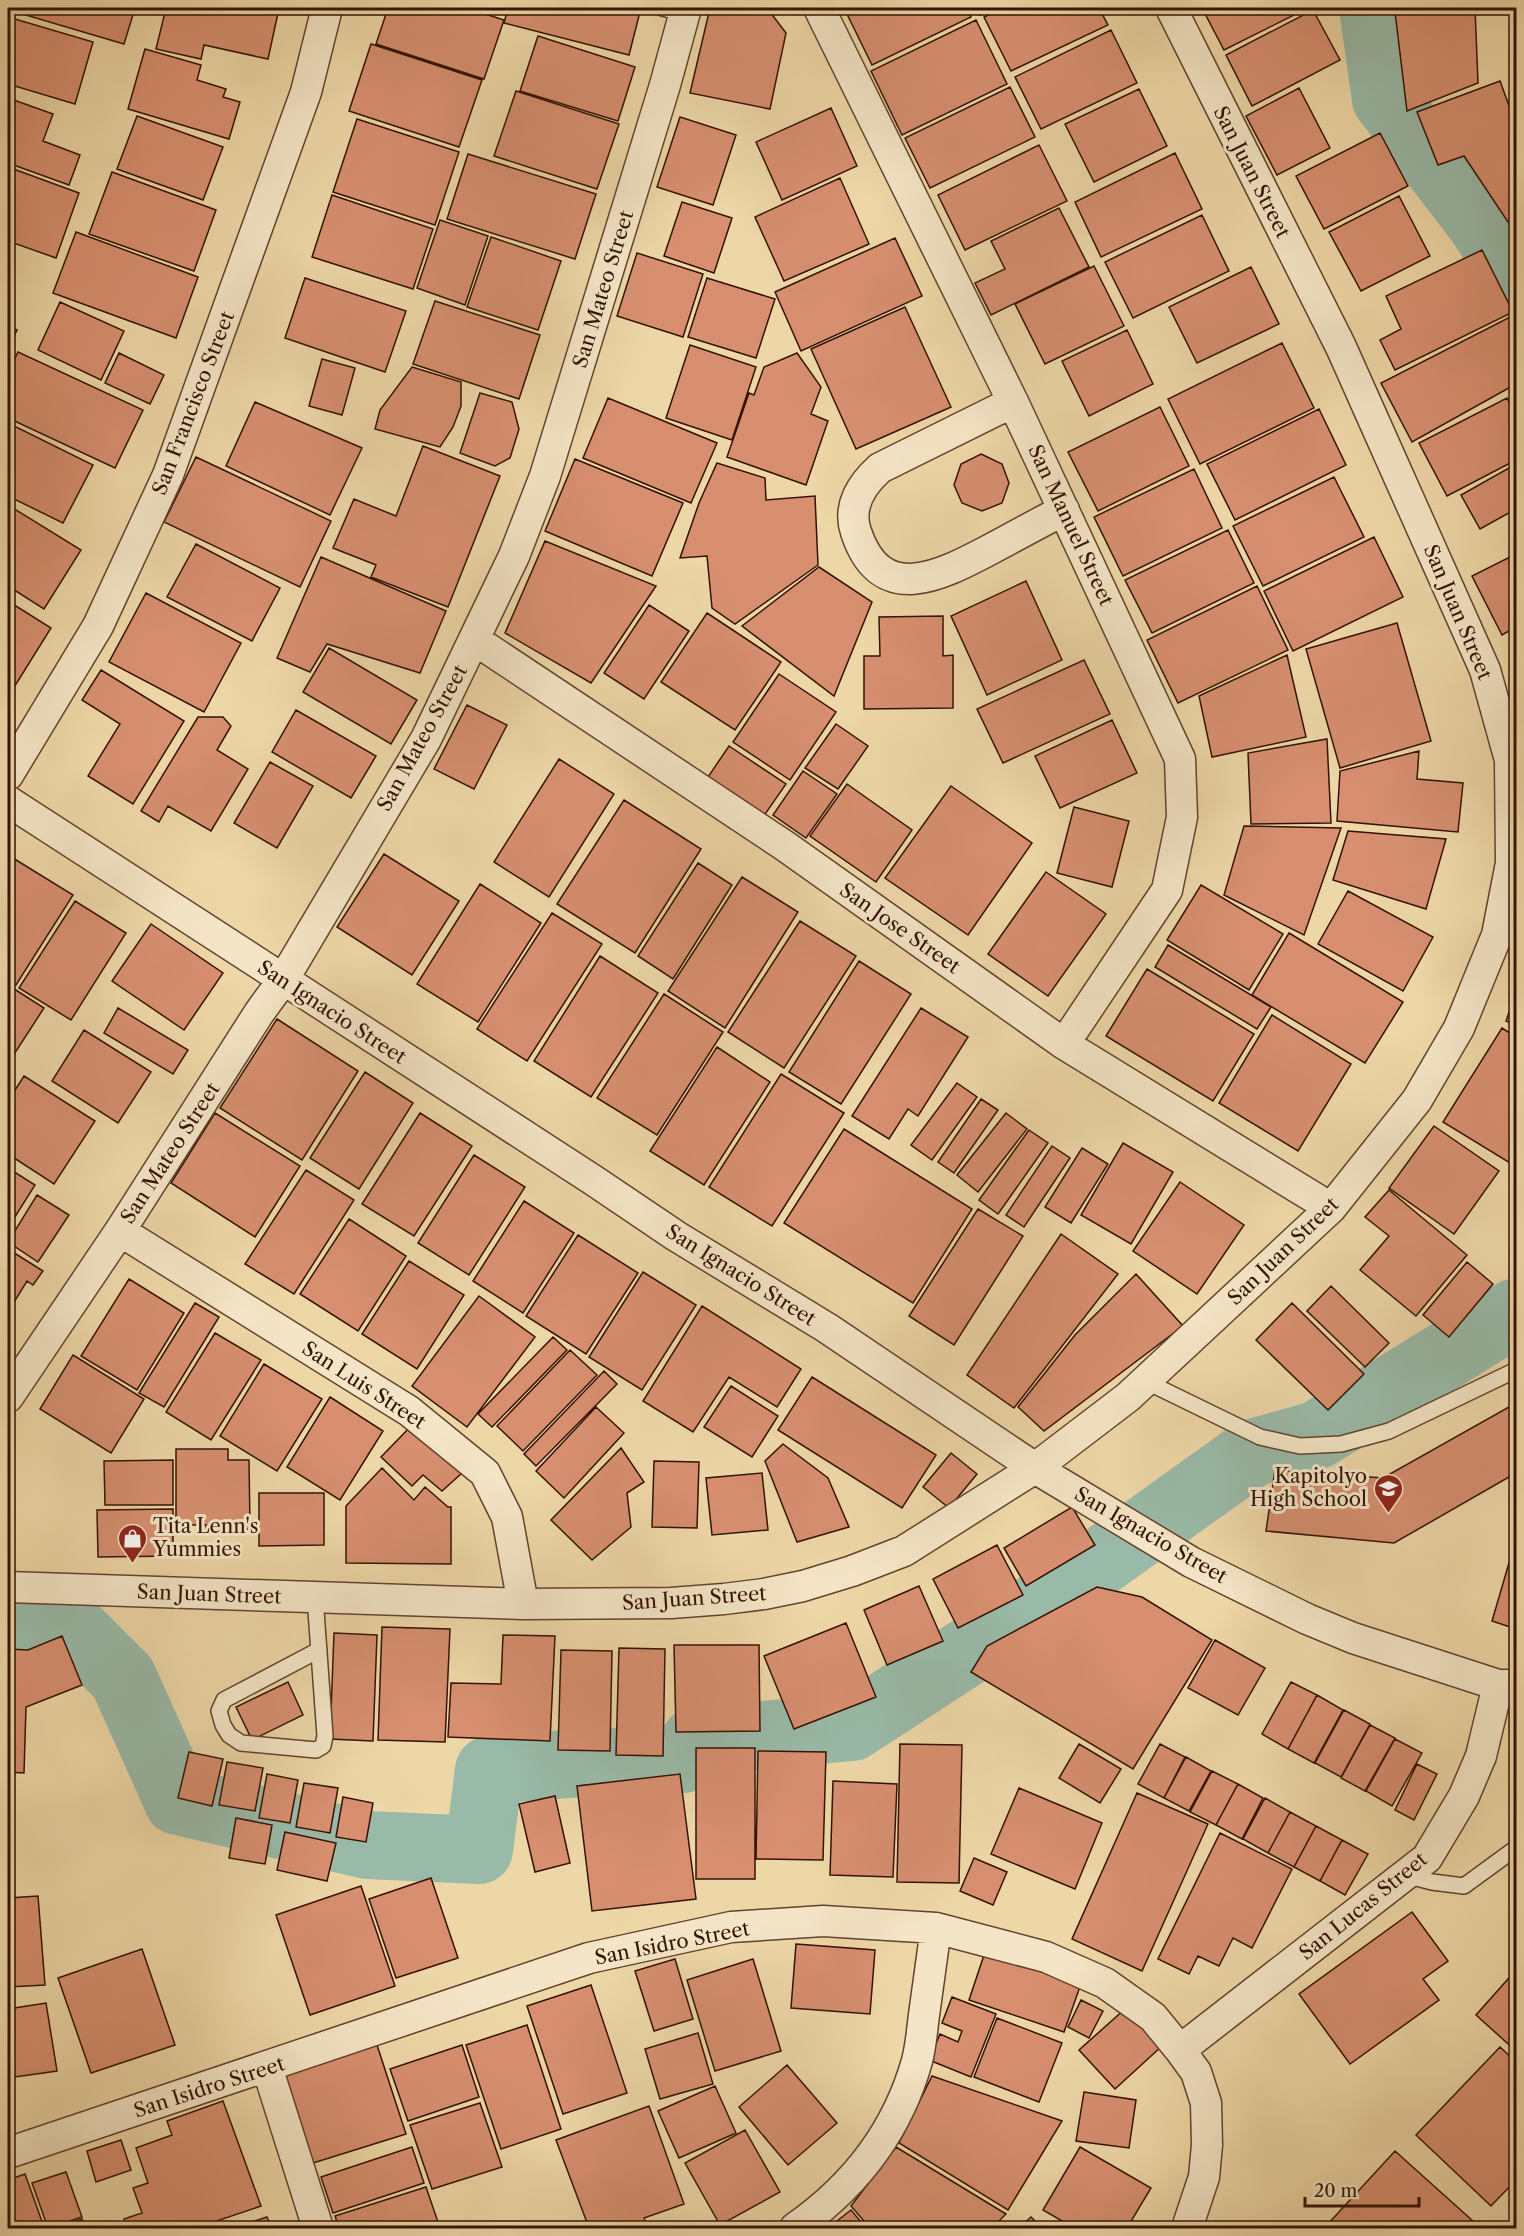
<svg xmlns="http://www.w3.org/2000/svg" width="1524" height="2236" viewBox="0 0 1524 2236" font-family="'Libre Caslon Text',serif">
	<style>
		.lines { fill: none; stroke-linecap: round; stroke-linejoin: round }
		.river { stroke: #99baa8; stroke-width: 68 }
		.building { fill: #d78f70; stroke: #331204; stroke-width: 1.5 }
		.service-casing { stroke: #62432d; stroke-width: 18 }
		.minor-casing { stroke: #62432d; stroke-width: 33 }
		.service { stroke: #f4e5c6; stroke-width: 15 }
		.minor { stroke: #f4e5c6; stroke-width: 30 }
		.labels { text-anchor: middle; stroke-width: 6; stroke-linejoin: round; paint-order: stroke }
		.street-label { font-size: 20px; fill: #331204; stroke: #f4e5c6 }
		.poi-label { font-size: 20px; fill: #331204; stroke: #f4e5c6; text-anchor: end }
	</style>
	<rect width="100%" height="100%" fill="#eed7a7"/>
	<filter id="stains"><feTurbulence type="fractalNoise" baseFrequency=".00333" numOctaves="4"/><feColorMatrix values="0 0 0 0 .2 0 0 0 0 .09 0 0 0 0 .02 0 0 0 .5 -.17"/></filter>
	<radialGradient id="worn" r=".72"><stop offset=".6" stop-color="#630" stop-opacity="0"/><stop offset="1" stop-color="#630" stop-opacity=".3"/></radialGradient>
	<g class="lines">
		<path class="river" d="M1373,8l13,91 92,120 38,57
			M8,1615l53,1 62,62 55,123 189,44 112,5 10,-80 78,-6 115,-5 13,-18 157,-14 192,-125 208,-149 65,-18 199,-123"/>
	</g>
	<path class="building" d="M20,8h115l-11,36 -105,-31z
		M166,8h86l26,5 -10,46 -64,-14 -3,14 -45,-10z
		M388,8h78l38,12 -20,59 -108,-35z
		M508,8h133l-12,47 -125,-32z
		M710,8h57l19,25 -16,76 -80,-16z
		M844,8h122l5,9 -99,48z
		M976,8h19l-15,7z
		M1003,8h96l9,17 -97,46 -27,-54z
		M1202,8h106l-84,42z
		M1475,8l3,75 -71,28 -12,-99z
		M1313,10l27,50 -88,46 -26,-51z
		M8,17l85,25 -18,62 -67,-20z
		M976,20l31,64 -105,51 -31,-64z
		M1111,30l26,53 -96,46 -26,-52z
		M538,36l97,31 -17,54 -98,-30z
		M371,44l111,36 -23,67 -110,-36z
		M145,49l56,16 -4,15 29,9 -3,8 17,5 -11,37 -101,-30z
		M1500,81l16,44v109l-52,-78 -26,9 -21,-53z
		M1010,87l25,50 -105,51 -25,-50z
		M1299,88l31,60 -53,27 -31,-59z
		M1139,89l28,57 -73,36 -29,-58z
		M516,91l103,33 -22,65 -103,-33z
		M8,98l45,16 -10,27 37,14 -11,30 -61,-22z
		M831,108l26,58 -75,34 -26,-58z
		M137,116l86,31 -20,53 -86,-31z
		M680,117l56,18 -23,70 -56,-18z
		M357,119l102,33 -24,73 -102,-33z
		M1380,133l28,53 -84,43 -28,-53z
		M1039,145l28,56 -102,49 -27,-55z
		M1175,153l27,56 -101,48 -26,-55z
		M468,154l128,40 -21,65 -128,-40z
		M8,167l71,26 -23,65 -48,-17z
		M112,172l104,38 -22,61 -105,-37z
		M840,178l29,66 -85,37 -29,-64z
		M332,195l101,34 -20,60 -101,-32z
		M1399,196l31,60 -69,35 -32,-59z
		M682,202l50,16 -18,55 -50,-17z
		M1059,208l30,59 -98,48 -16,-32 30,-14 -14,-28z
		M1202,215l27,56 -96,47 -28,-56z
		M440,220l48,16 -23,69 -48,-17z
		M76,232l122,45 -22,61 -123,-45z
		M491,237l70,24 -23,69 -71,-23z
		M895,238l27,58 -121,55 -26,-59z
		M1482,250l31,62 -118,58 -15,-30 21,-11 -15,-33z
		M637,253l66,21 -20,63 -66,-21z
		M1094,266l30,60 -79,38 -30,-60z
		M1251,267l28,57 -82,39 -28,-56z
		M305,278l101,33 -21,61 -100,-34z
		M707,278l68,21 -19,59 -68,-21z
		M435,301l105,34 -21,64 -106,-35z
		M60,302l64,29 -23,49 -63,-30z
		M905,307l46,100 -95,42 -45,-100z
		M1516,314v70l-104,58 -31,-59z
		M8,325l9,5 -9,19z
		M1127,330l26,54 -64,32 -27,-55z
		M1282,343l32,65 -114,56 -32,-65z
		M690,345l66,22 -24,73 -66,-22z
		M18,352l125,58 -28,58 -107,-50v-45z
		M119,353l45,22 -14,29 -45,-21z
		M797,353l24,34 -10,27 17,7 -22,64 -79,-28 22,-64 5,2 10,-28z
		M322,359l33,9 -13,47 -33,-9z
		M412,367l49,15v24l-8,21 -13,20 -65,-18 5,-19z
		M480,393l32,9 7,27 -9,29 -15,8 -35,-13z
		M608,398l109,45 -26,60 -108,-45z
		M1507,398l9,19v43l-69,36 -28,-53z
		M255,402l107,46 -32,67 -104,-49z
		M1160,407l29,59 -91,45 -30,-59z
		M1319,409l27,56 -111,55 -28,-56z
		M8,423l85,42 -30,58 -55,-27z
		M423,446l77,30 -52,131 -77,-30 5,-12 -43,-17 21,-49 42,17z
		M981,454l21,10 7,19 -7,20 -20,8 -20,-8 -8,-18 7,-21z
		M196,457l135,64 -31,66 -136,-65z
		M575,459l108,44 -31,73 -107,-45z
		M717,463l48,15 1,22 49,-4 3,69 -83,59 -23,-16 -5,-52 -27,2 19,-55z
		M1516,464v45l-36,20 -19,-34z
		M1194,469l28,59 -99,48 -29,-59z
		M1334,477l30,60 -101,49 -30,-60z
		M8,505l73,45 -37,59 -36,-23z
		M1228,530l26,53 -102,50 -27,-53z
		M1374,537l29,60 -110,54 -29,-60z
		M545,541l111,45 -65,97 -86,-50z
		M196,544l84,44 -28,53 -85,-44z
		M1516,554v73l-14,8 -30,-59z
		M321,557l125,54 -26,62 -93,-29 -17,28 -33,-14z
		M819,567l53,35 -38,94 -92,-70z
		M1026,581l36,79 -75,35 -36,-79z
		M1257,586l31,64 -110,53 -31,-63z
		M146,593l95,50 -37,69 -95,-50z
		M8,601l43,27 -43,69z
		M649,605l40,26 -45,68 -40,-26z
		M707,613l74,49 -46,68 -74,-48z
		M943,616v40l10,-1v53l-89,1v-53h16l-1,-39z
		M1397,623l34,118 -91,27 -34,-119z
		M329,648l88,52 -26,44 -88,-52z
		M1287,655l19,82 -94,20 -13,-61z
		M1084,660l26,54 -107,49 -26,-54z
		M101,670l83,51 -51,83 -45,-28 32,-52 -38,-24z
		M779,674l57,38 -46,68 -57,-38z
		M467,705l40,20 -33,64 -40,-20z
		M296,710l80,46 -25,42 -79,-46z
		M198,717h25l8,9 -14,24 31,19 -37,62 -43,-25 -9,16 -18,-11z
		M1112,720l25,53 -77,35 -25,-52z
		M836,724l32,22 -30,43 -33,-21z
		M1327,739l4,84 -80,1 -3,-71z
		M729,746l57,38 -25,36 -57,-37z
		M1419,751l-2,28 46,4 -5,49 -121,-11 3,-50z
		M559,759l55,35 -65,103 -55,-35z
		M270,762l43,24 -36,62 -43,-25z
		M803,771l34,23 -31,44 -33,-23z
		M847,784l65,46 -36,52 -66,-46z
		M951,786l81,57 -64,92 -83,-57z
		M624,800l77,49 -66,104 -78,-49z
		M1074,807l55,14 -17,66 -55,-14z
		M1244,826l97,2 -37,107 -80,-40z
		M1348,831l98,8 -20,70 -93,-29z
		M384,854l75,47 -47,74 -75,-48z
		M8,855l65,40 -57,90 -8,-6z
		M698,863l34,22 -59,94 -35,-23z
		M1046,872l60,42 -58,82 -60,-42z
		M742,877l56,35 -73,116 -57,-37z
		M480,884l61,39 -63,99 -61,-38z
		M1201,885l82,49 -34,56 -82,-50z
		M1348,891l85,46 -30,54 -85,-47z
		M75,901l51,32 -55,87 -52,-32z
		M552,913l50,31 -75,117 -50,-32z
		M800,921l56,35 -72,112 -56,-36z
		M151,924l72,49 -39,57 -72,-49z
		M1289,933l114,69 -38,61 -113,-68z
		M1168,945l103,62 -14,22 -102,-62z
		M600,956l58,37 -67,104 -57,-36z
		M859,961l52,33 -70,110 -52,-32z
		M1147,969l107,65 -41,67 -107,-65z
		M8,985l36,23 -35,54 -1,-1z
		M1516,992v33l-10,-4z
		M664,994l59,38 -66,103 -60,-37z
		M118,1008l70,42 -15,24 -69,-41z
		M921,1008l47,29 -50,79 -10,-7 -19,30 -37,-23z
		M1272,1015l79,49 -53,87 -79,-48z
		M277,1019l81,52 -56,89 -82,-52z
		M1502,1028l14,9v115l-6,11 -67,-41z
		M84,1030l67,42 -33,51 -66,-42z
		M717,1047l53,35 -66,103 -54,-34z
		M365,1072l48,31 -54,86 -49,-31z
		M781,1074l63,39 -72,113 -63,-39z
		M24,1076l71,45 -41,63 -46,-30v-53z
		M957,1083l20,14 -45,63 -21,-15z
		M981,1099l17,11 -44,63 -16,-11z
		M215,1113l85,53 -45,71 -84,-54z
		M420,1113l52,33 -58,90 -52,-32z
		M1006,1113l21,16 -49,63 -21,-17z
		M1434,1126l65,45 -45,63 -65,-46z
		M844,1129l128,80 -59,94 -129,-80z
		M1029,1130l19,13 -50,71 -19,-14z
		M1123,1143l50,29 -42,72 -50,-29z
		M1052,1146l18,12 -46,69 -18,-12z
		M1082,1148l26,16 -37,59 -26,-16z
		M474,1155l51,32 -56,88 -51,-32z
		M8,1168l27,17 -27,43z
		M306,1170l48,30 -60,94 -49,-30z
		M1180,1182l64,43 -47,69 -64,-43z
		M1389,1190l78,65 -51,61 -56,-46 29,-34 -24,-19z
		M37,1195l32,20 -31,47 -30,-20z
		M524,1201l50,32 -51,80 -50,-32z
		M978,1209l45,27 -69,109 -45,-29z
		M349,1219l57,37 -48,75 -58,-37z
		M1061,1234l57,40 -104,134 -47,-33z
		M578,1235l60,38 -52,81 -60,-38z
		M8,1249l35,22 -10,14 -6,-4 -19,31z
		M409,1261l55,34 -47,74 -55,-35z
		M1467,1262l26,22 -44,53 -26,-22z
		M643,1272l53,33 -54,85 -53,-33z
		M1136,1274l47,52 -139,105 -26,-24 57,-72z
		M129,1279l55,34 -47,77 -56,-34z
		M1331,1286l58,57 -24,24 -58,-56z
		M479,1296l56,41 -68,90 -55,-41z
		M195,1303l24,14 -55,90 -25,-14z
		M1292,1303l72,71 -36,36 -72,-70z
		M702,1306l99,63 -24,38 -48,-30 -36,55 -50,-31z
		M215,1333l46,27 -50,80 -45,-28z
		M553,1337l14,13 -75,77 -14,-13z
		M570,1350l27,25 -74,76 -26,-25z
		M73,1355l71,44 -33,54 -71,-44z
		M264,1364l58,35 -45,72 -57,-35z
		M604,1371l13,13 -81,82 -12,-12z
		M812,1377l124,78 -34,53 -124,-78z
		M731,1386l47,30 -26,41 -48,-30z
		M330,1397l53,34 -43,69 -53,-33z
		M1516,1403v70l-122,70 -128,-12 9,-61 108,8z
		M596,1407l28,26 -60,65 -28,-27z
		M413,1424l49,49 -20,18 -19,-16 -11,11 -31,-29z
		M783,1444l45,34 21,49 -52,15 -32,-81z
		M621,1448l23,34 -17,11 4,34 -39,33 -41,-40z
		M176,1449h52v11h21l1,69 -44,1v-5h-30z
		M951,1453l26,21 -28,34 -26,-21z
		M173,1460v45h-68l-1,-44z
		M654,1461l45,1 -2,66 -45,-1z
		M382,1468l32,32 11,-13 23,20h3v57l-105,-1v-57z
		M762,1473l6,57 -56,5 -6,-57z
		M259,1493h65v52l-65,1z
		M1072,1507l23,38 -69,41 -22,-38z
		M173,1509v47l-75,1 -1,-47z
		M1516,1539v90l-24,-8z
		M997,1545l26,50 -65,33 -25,-49z
		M919,1586l24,55 -56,24 -23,-55z
		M1097,1587l45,10 70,43 -79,129 -162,-97 16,-26z
		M846,1623l30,74 -82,32 -30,-73z
		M382,1627l68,2 -5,113 -67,-2z
		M334,1633l43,2 -4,106 -43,-2z
		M503,1635l52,1 -5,105 -102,-4 3,-54 50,1z
		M62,1636l20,49 -56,22 -2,66 -16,-1v-123l20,1z
		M1215,1640l50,28 -27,47 -50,-27z
		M674,1645h85l1,86 -84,1z
		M619,1648l46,1 -2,107 -47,-1z
		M561,1650l51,1 -2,100 -52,-1z
		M288,1682l15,33 -51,25 -16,-33z
		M1291,1682l26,13 -29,54 -26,-15z
		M1317,1695l26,15 -29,53 -26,-14z
		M1344,1710l26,14 -29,53 -26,-14z
		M1370,1725l25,13 -30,53 -24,-13z
		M1395,1739l27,14 -30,53 -26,-15z
		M900,1744l62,1 -3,138 -62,-1z
		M1079,1744l42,25 -21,34 -41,-25z
		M1160,1744l25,13 -21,41 -26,-14z
		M696,1748h59v131h-59z
		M758,1751l68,1 -3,108 -67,-1z
		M189,1752l34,7 -11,47 -34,-8z
		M1186,1757l25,14 -22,40 -25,-13z
		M227,1762l36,6 -8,43 -36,-6z
		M1417,1764l20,10 -23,46 -19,-10z
		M1212,1771l26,13 -22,41 -26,-13z
		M267,1774l31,6 -8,43 -31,-5z
		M680,1774l16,125 -104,12 -15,-125z
		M833,1781l64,3 -4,93 -63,-2z
		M304,1783l34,5 -8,45 -34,-6z
		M1238,1784l25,14 -21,41 -26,-14z
		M1019,1788l83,35 -27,66 -84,-35z
		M1137,1793l71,31 -66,147 -70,-32z
		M555,1796l15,67 -35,9 -16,-68z
		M343,1797l30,6 -7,39 -30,-5z
		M1265,1798l25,14 -22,41 -25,-14z
		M1290,1812l26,14 -22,41 -26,-14z
		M236,1818l36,7 -7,39 -36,-6z
		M1316,1826l26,14 -22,41 -26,-14z
		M285,1832l51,11 -9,38 -50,-11z
		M1220,1833l72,36 -40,79 -19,-10 -14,28 -21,-10 -9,18 -31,-15z
		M1342,1840l26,14 -23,41 -25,-14z
		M974,1858l33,14 -14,33 -33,-14z
		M431,1878l27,80 -62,20 -27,-79z
		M361,1886l34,100 -85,29 -34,-100z
		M38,1896l7,89 -37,2v-89z
		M1412,1912l36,49 -25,18 16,21 -89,64 -51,-70z
		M796,1944l79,6 -5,64 -79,-6z
		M987,1946l96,32 -19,54 -95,-32z
		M142,1949l33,96 -84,28 -33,-95z
		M675,1959l18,60 -39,12 -19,-60z
		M753,1959l28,92 -66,20 -28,-91z
		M1516,1970v81l-40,-36z
		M591,1985l36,108 -64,21 -36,-108z
		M952,1997l44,17 -25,63 -42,-17 11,-26 18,8 4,-11 -20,-8z
		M1081,2000l22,11 -14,27 -21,-11z
		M46,2003l11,68 -49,7v-69z
		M1126,2008l36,38 -47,43 -36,-39z
		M997,2018l65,25 -23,59 -65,-25z
		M527,2025l34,104 -60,20 -35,-104z
		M698,2033l15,51 -53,15 -15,-50z
		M377,2045l29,89 -93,29 -28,-89z
		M462,2045l17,52 -71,24 -18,-52z
		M1500,2047l16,15v118l-25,26 -75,-71z
		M787,2065l50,58 -49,42 -49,-58z
		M932,2076l130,45 -54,89 -109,-67z
		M715,2086l21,47 -57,25 -21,-47z
		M1084,2092l52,8 -7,48 -53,-7z
		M223,2101l38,105 -65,22h-69l-3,-9 18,-6 -9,-25 15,-5 -12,-35 36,-13 -5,-14z
		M480,2103l22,64 -70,22 -22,-64z
		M649,2106l35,98 -40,14 4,10h-59l-33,-88z
		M745,2130l35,62 -60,33 -35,-62z
		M121,2140l10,30 -35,12 -9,-31z
		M412,2147l12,36 -91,30 -12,-36z
		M896,2147l110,67 -14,14h-122l-19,-22z
		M1080,2147l71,41 -24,40h-53l-31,-18z
		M1395,2151l79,71 -7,6h-134l-5,-4z
		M66,2172l16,45 -34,11 -16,-45z
		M25,2174l19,53 -36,1v-48z
		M426,2187l14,41h-101l-4,-12z
		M851,2210l15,18h-38z
		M267,2217l5,11h-39z
		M1031,2217l11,11h-23z
		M82,2219l4,9h-30z"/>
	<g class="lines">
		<defs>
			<path id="service" d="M662,8l22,5
				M1145,1381l115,56 40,9 41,-2 48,-13 127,-61
				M315,1597l10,139 -2,10 -7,4 -75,-7 -12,-8 -6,-10 -4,-14 5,-11 95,-50
				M1405,1875l27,7 32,4 52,-38"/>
			<path id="minor" d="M819,8l194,394 167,357 2,58 -15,73 -103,154
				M1013,402l-133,66c-18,16 -33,38 -24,64 25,75 84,44 135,17 24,-13 48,-26 73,-39
				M475,640l310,206 279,198 267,164
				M8,775l90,-149 70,-151 138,-383 21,-84
				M8,801l585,379 83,56 151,92 208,140 156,94 116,57 46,19 145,47h18
				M120,1231l289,180 76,62 22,44 16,87
				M8,1397l112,-166 139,-218 24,-33 143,-241 88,-183 31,-80 120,-391 21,-77
				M8,1587l515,17 148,-1 53,-4 40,-5 39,-8 49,-15 52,-20 131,-83 93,-71 203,-189 86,-108 42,-72 38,-93 14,-72 -1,-103 -25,-90 -144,-323 -170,-339
				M1180,2050l247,-192 37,-62 17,-40 17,-71
				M267,2067l51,161
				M8,2153l581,-195 142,-31 92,-6 113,7 110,29 59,26 48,34 27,33 16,22 10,31 1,42 -3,32 -17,51
				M795,2228c60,-42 102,-96 122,-167 4,-15 5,-31 7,-46 4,-29 8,-58 12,-87"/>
		</defs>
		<use href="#service" class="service-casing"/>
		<use href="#minor" class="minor-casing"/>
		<use href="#service" class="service"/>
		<use href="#minor" class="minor"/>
	</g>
	<defs>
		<symbol id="school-pin" viewBox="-11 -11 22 30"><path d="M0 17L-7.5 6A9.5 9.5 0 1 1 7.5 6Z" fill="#8f2418" stroke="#f4e5c6"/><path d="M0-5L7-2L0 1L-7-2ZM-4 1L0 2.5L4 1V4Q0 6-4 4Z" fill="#fff"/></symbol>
		<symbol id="shop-pin" viewBox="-11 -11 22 30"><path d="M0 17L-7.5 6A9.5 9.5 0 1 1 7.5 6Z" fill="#8f2418" stroke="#f4e5c6"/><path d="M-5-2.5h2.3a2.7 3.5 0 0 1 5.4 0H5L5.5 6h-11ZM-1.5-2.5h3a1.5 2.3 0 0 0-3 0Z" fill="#fff"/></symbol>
	</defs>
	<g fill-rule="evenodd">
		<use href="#school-pin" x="1372" y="1472" width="33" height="45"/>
		<use href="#shop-pin" x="116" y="1522" width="33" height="45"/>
	</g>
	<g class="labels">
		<g class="street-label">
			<text transform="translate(1252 172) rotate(63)" y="7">San Juan Street</text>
			<text transform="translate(603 289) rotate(-73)" y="7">San Mateo Street</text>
			<text transform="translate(193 403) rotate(-69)" y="7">San Francisco Street</text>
			<text transform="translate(1071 525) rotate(65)" y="7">San Manuel Street</text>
			<text transform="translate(1458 612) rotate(67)" y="7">San Juan Street</text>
			<text transform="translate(422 738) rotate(-61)" y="7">San Mateo Street</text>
			<text transform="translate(900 928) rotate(35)" y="7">San Jose Street</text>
			<text transform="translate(332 1012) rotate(33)" y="7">San Ignacio Street</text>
			<text transform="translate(170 1153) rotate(-57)" y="7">San Mateo Street</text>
			<text transform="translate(1283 1251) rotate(-44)" y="7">San Juan Street</text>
			<text transform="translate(741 1275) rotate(32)" y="7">San Ignacio Street</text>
			<text transform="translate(364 1385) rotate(33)" y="7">San Luis Street</text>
			<text transform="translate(1151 1535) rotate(30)" y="7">San Ignacio Street</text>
			<text transform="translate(209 1594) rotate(2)" y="7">San Juan Street</text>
			<text transform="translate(694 1598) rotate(-4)" y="7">San Juan Street</text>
			<text transform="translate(1363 1906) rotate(-39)" y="7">San Lucas Street</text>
			<text transform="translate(672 1943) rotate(-11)" y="7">San Isidro Street</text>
			<text transform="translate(209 2087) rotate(-18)" y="7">San Isidro Street</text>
		</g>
		<g class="poi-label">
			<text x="1367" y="1483">Kapitolyo<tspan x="1367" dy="23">High School</tspan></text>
			<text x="153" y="1533" text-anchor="start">Tita Lenn's<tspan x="153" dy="23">Yummies</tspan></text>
		</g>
	</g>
	<rect width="1524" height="2236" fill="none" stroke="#eed7a7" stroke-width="30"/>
	<rect x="9" y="9" width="1506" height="2218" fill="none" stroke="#331204" stroke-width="3"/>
	<rect x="15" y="15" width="1494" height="2206" fill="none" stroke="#331204" stroke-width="1.5"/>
	<path d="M1305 2197v9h114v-9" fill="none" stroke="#331204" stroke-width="3"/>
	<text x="1314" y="2197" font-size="18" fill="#331204" stroke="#f4e5c6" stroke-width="4.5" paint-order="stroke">20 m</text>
	<rect width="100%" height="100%" filter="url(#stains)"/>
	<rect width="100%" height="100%" fill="url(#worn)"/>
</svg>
